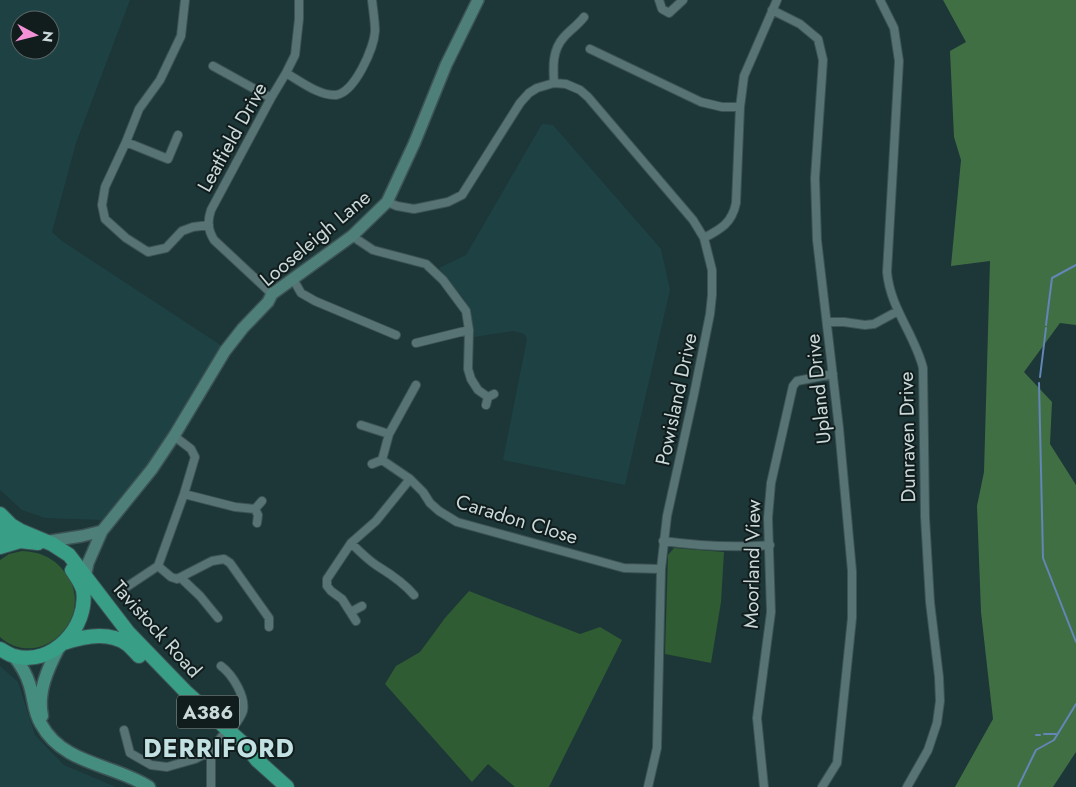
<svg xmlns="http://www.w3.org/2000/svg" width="1076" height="787" viewBox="0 0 1076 787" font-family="Jost,sans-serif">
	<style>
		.built { fill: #1e4143; fill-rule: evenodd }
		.green { fill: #2f5c33 }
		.forest { fill: #416f44 }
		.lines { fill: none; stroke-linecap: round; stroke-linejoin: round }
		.stream { stroke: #6286b6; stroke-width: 2 }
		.street-casing { stroke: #3c5253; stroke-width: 10 }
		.secondary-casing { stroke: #3c5253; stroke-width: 14 }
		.primary-casing { stroke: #3c5253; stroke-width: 15 }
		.highway-casing { stroke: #3c5253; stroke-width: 16 }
		.street { stroke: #587374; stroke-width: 8 }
		.secondary { stroke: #4e8079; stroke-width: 11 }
		.primary { stroke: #458d7e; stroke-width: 12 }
		.highway { stroke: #389e85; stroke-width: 14 }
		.labels { text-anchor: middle; stroke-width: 4; stroke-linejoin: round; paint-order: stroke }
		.shield { fill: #111c1c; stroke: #92a0a0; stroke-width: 1 }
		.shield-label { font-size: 19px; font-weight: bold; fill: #c9d8d9 }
		.street-label { font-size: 20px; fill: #c9d8d9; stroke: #111c1c }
		.district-label { font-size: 25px; font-weight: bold; letter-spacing: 1px; fill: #c3e1e2; stroke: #111c1c }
	</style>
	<rect width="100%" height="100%" fill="#1d3638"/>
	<path class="built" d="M0,0h130l-54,143 -24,89 10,9 160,105 -34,56 -41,63 -45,55 -57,-2 -23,-8 -22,-20zM20,20h30v30h-30z
		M542,124l11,1 108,124 9,41 -45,195 -122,-25 24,-121 -3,-5 -11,-3 -39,6 -10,-38 -25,-31 27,-13z
		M0,666l18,16 17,53 29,30 52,22h-116z"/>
	<path class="green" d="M674,548l50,4 -3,50 -10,61 -46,-9 3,-99z
		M22,551c19,1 33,7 45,24 29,44 -28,97 -67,62v-77l9,-6z
		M469,591l111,43 20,-7 22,13 -73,147h-34l-27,-23 -16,18 -87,-98 11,-18 24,-14 25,-34z"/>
	<path class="forest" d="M943,0h133v325l-16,-2 -36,49 28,30 -2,42 26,41v267l-23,35h-98l38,-68 -12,-107 -4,-106 7,-34 6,-211 -39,5 10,-106 -7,-23 -4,-86 16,-9z"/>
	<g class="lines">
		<path class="stream" d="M1046,325l6,-47 24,-13
			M1040,377l6,-49
			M1039,383l4,175 33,84
			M1044,734h12
			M1036,735h4
			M1018,787l18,-37 18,-10 22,-36"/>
		<defs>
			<path id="street" d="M185,0l-4,36 -21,44 -21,29 -13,33 -21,45 -3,18 3,14 21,19 22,14 18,-4 16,-17 11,-4 16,-2
				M659,0l3,9 7,4 14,-13
				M880,0l14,28 5,33 -12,211c3,36 28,63 36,96l2,149 5,85 9,75 1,24 -3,22 -9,27 -21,37
				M772,10l28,14 18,15 5,21 -8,118 2,62 22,188 13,143v47l-15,145 -15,24
				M590,49l111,53 21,5h18
				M213,66l58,32
				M286,73c14,8 33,23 50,22 19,-3 38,-47 39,-64 0,-10 -2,-21 -3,-31
				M554,83c-1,-16 -2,-33 10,-46 6,-7 14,-12 20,-20
				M126,142l42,17 10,-24
				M387,202l10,4 17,3 34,-7 14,-7 58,-92 9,-10 8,-5 17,-5 12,1 14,6 8,7 105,123 11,18 8,32v25l-2,19 -16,80 -27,122 -6,53 -4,179 -9,39
				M352,236l21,14 53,14 17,16 23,31 3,19 -1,39 3,10 7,11 10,7
				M704,238c17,-9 28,-15 32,-35l4,-96 4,-31 33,-76
				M293,279l8,14 14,8 81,34
				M272,294l-58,-54c-6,-10 -7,-18 -3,-30l60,-112 15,-25 9,-18 4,-36v-19
				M827,322h17l21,3 9,-1 24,-13
				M416,343l53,-13
				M486,405l2,-8 6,-3
				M361,425l28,9 -7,26 28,19 13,13 7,11 9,8 18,11 167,46 37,1
				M389,434l27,-49
				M372,464l10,-4
				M184,494l51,13 20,2
				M257,523l1,-8 -3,-6 7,-8
				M663,541c36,5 70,7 107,4
				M351,543c9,9 18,18 28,24 13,8 25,16 35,28
				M158,566l13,11 6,2 35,-18 12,-2 6,4 39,55v9
				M181,578l19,18 18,22
				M125,588l33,-22 26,-72 11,-37 -4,-8 -17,-13
				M351,612l11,-6
				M356,621l-14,-22 -11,-8 -4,-5v-7l24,-36 25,-22 34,-42
				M221,666c12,9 25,31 22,45 -2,7 -9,15 -13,21
				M124,730l6,23 21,12 16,2 28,-8 16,-8 11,-15
				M211,787v-36
				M764,787l-7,-69 14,-106 -3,-94 3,-35 22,-97 4,-5 36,-7"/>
			<path id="secondary" d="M44,542l38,-6 20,-5
				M84,582l4,-19 14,-32 50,-62 22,-33 51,-85 18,-23 25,-26 4,-8 80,-58 35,-34 27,-58 32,-79 32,-65"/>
			<path id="primary" d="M14,656c6,8 12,17 15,27 5,14 4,28 12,41 22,41 73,40 108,63
				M42,716c-5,-24 6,-48 17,-69"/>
			<path id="highway" d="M0,514l11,11 10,6 31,13 17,11 59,77 59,61 59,53 11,14 30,27
				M0,530l13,12
				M0,547l20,-6 18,2
				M64,643c20,-7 45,-12 63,1 4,3 8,8 12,12
				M0,649c4,2 9,6 14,7 38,11 75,-29 69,-66 -2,-7 -7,-14 -11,-20"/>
		</defs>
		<use href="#street" class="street-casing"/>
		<use href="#secondary" class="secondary-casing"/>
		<use href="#primary" class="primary-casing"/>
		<use href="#highway" class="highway-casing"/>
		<use href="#street" class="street"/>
		<use href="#secondary" class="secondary"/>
		<use href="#primary" class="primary"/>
		<use href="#highway" class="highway"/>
	</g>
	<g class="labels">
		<rect class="shield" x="177" y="695.5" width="62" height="33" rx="4"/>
		<g class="shield-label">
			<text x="208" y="719">A386</text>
		</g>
		<g class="street-label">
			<text transform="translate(232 137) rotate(-61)" y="7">Leatfield Drive</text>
			<text transform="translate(315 238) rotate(-40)" y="7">Looseleigh Lane</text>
			<text transform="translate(818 389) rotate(-96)" y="7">Upland Drive</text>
			<text transform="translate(676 399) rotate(-78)" y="7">Powisland Drive</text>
			<text transform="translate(907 437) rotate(-91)" y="7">Dunraven Drive</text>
			<text transform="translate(517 519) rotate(17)" y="7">Caradon Close</text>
			<text transform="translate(752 564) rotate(-89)" y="7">Moorland View</text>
			<text transform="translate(157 629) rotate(48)" y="7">Tavistock Road</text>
		</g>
		<g class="district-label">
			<text x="219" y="757">DERRIFORD</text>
		</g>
	</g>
	<g transform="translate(35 35) rotate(97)"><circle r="24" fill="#111c1c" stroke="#5b6768"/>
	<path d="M0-4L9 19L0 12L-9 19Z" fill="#f391d6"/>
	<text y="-8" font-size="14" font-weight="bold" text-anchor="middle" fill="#c9d8d9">N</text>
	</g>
</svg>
